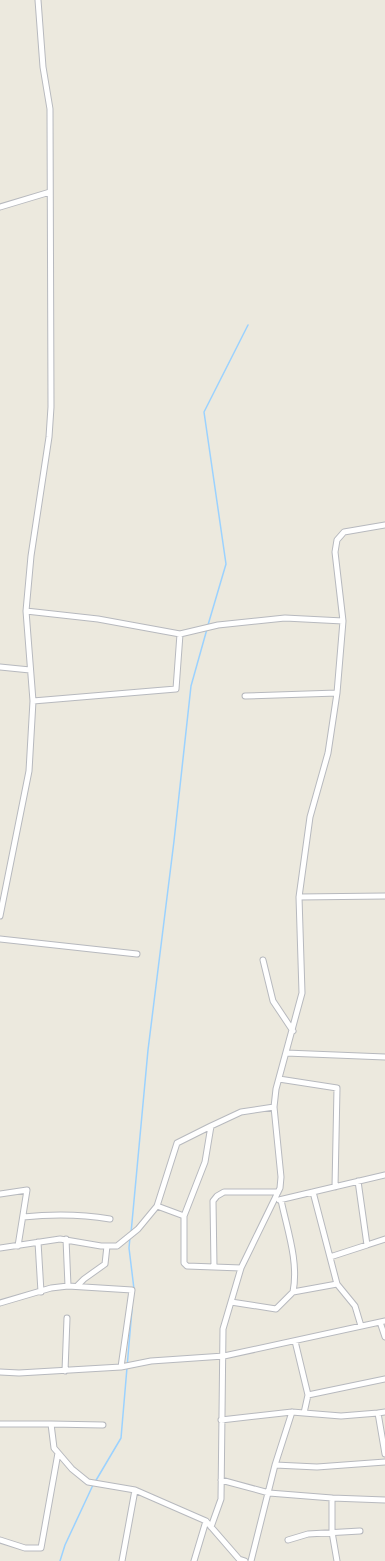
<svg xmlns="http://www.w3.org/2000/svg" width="385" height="1561" viewBox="0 0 385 1561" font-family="'Varela Round',sans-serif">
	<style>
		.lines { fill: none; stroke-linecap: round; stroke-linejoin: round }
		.stream { stroke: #9bd2ff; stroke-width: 1.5 }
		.street-casing { stroke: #b7b9be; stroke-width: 7 }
		.street { stroke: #fff; stroke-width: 5 }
	</style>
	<rect width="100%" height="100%" fill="#ece9de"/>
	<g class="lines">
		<path class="stream" d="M208,625l18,-61 -22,-152 44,-87
			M131,1233l17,-183 26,-209 17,-155 16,-57
			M130,1237l-1,11 5,41
			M95,1482l26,-44 11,-129
			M60,1561l5,-16 28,-60"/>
		<defs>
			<path id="street" d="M0,207l50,-15
				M26,611l72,8 82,15
				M0,667l30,3
				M245,696l92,-3
				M33,701l143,-12 4,-55 38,-9 67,-7 58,3
				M299,897l86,-1
				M0,916l29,-145 4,-70 -7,-90 5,-55 18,-119 2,-30 -1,-298 -7,-42 -5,-67
				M0,939l137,15
				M263,960l10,41 20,30
				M286,1053l99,4
				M279,1079l58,9 -2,99
				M358,1181l9,64 18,-6
				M313,1192l24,92 18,22 6,20
				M0,1194l27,-4 -9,56
				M279,1200l106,-25
				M281,1200c6,29 18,62 12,92l44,-8
				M157,1206l27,10
				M23,1217c30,-3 57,-3 87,2
				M66,1239l2,47
				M38,1242l3,50
				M0,1248l60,-9 41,7h16l21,-17 19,-23 20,-63 34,-17
				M330,1257l37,-12
				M214,1267l-1,-66 4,-5 7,-4h54
				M241,1268l-54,-2 -3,-3v-47l21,-54 6,-36 30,-14 33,-5
				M78,1285l6,-6 21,-15 2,-18
				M231,1302l45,7 17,-17
				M0,1303l51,-15 17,-2 64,4 -11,77
				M380,1322l5,15
				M65,1371l2,-53
				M0,1372l19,1 102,-6 30,-6 73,-5 161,-35
				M308,1395l77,-16
				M304,1413l37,3 37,-3 7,41
				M378,1413l7,-1
				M221,1420l71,-8 12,1 4,-18 -13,-54
				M0,1424h51l3,24 18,21 16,13 47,8 71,31 33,38 6,2
				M51,1424l52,1
				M275,1465l42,2 68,-5
				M221,1480l48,13 63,5v34l5,29
				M332,1498l53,2
				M211,1527l10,-28 2,-170 18,-61 39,-80 1,-11 -7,-70 2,-18 26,-96 -3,-96 11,-80 18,-64 9,-60 6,-72 -8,-69 2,-12 7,-8 41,-7
				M0,1540l25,8h16l17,-95
				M288,1540l20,-6 52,-3
				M122,1561l13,-71
				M194,1561l12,-40
				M251,1561l24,-96 17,-53"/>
		</defs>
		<use href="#street" class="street-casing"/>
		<use href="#street" class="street"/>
	</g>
</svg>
